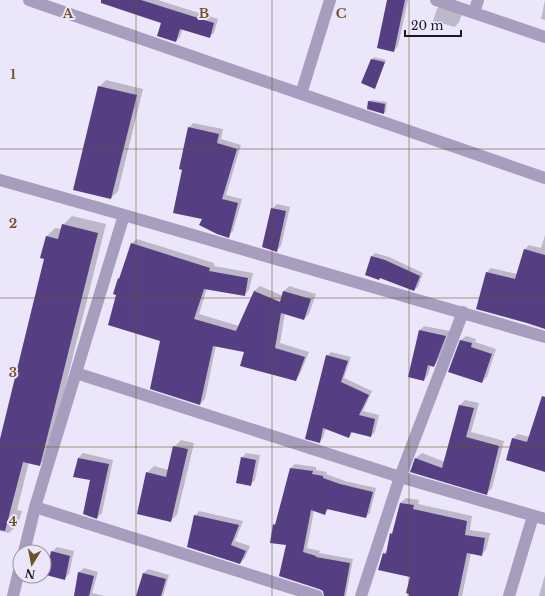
<svg xmlns="http://www.w3.org/2000/svg" width="545" height="596" viewBox="0 0 545 596" font-family="'Libre Baskerville',serif">
	<style>
		.shadow { fill: #0003 }
		.building { fill: #553e82 }
		.lines { fill: none; stroke-linecap: round; stroke-linejoin: round }
		.minor { stroke: #a69dbf; stroke-width: 12 }
		.grid { fill: none; stroke: #705226; stroke-width: 1; stroke-opacity: 0.55 }
		.grid-label { font-size: 13px; text-anchor: middle; font-weight: bold; fill: #705226; stroke: #ebe6f9; stroke-width: 4; stroke-linejoin: round; paint-order: stroke }
	</style>
	<rect width="100%" height="100%" fill="#ebe6f9"/>
	<path class="shadow" d="M122,0h36l60,19 -4,14 -5,4 -26,-9 -3,9 -4,4 -14,-19z
		M388,0h20l-10,46 -4,5z
		M545,0v20l-4,-1z
		M442,4l21,7 -4,11 -4,5 -22,-6 4,-12z
		M374,57l12,3 -10,25 -2,2 -2,-27z
		M106,80l37,9 -25,102 -7,7 -12,-111z
		M371,100l16,2 -1,9 -2,2 -15,-11z
		M193,123l30,6 -2,10 20,6 -15,50 16,4 -9,32 -5,5 -24,-18 -21,-49 6,-41z
		M277,204l13,3 -9,39 -4,4 -5,-41z
		M72,216l34,8 -58,232 -9,9 -10,-3 -12,48 5,1 -4,13 -9,9 -9,-2v-87l46,-186v-21l9,-9 7,1 1,-4z
		M545,235v93l-68,-19 10,-37 4,-4 26,6 8,-25 4,-4 12,3z
		M137,239l77,24v3l39,7 -4,17 -5,5 -37,-7 -8,26 40,12 15,-35 6,-5 23,10 1,-5 5,-5 27,8 -7,20 -5,5 -19,-6 -5,30 29,9 -9,22 -5,6 -50,-29 -29,-6 -11,54 -5,5 -39,-64 -44,-46 1,-15 3,-3 10,-32z
		M375,253l14,4 34,16 -5,14 -4,3 -34,-13 -8,-21z
		M424,326l26,5 -12,30 -4,5 -3,-1 -3,10 -4,5 -4,-50z
		M466,336l10,3 -1,3 21,7 -9,28 -5,5 -21,-42z
		M331,352l20,5 -7,21 28,13 -9,20 16,4 -4,17 -4,4 -18,-4 -4,5 -23,-9 -3,10 -4,4 8,-86z
		M545,396v75l-38,-11 6,-22 5,-4 12,3 13,-39z
		M465,400l14,3 -8,29 33,9 -12,47 -5,5 -76,-22 5,-13 6,-5 23,9 15,-57z
		M181,440l13,3 -17,72 -7,6 -23,-48 7,-7 15,4 5,-23z
		M83,453l30,7 -11,53 -5,5 -6,-39 -16,-3 3,-18z
		M246,453l14,2 -5,25 -5,5 -8,-27z
		M295,464l21,3v3l11,2 -1,2 19,7 31,7 -6,25 -4,4 -37,-9 -5,6 -10,-4 -7,38 13,3 -1,2 34,6 -7,37h-21l-1,-5 -37,-46 -13,-20 3,-3 14,-54z
		M406,498l13,2 -1,4 54,12 -2,14 20,3 -4,17 -5,5 -10,-2 -9,43h-55l4,-20 -27,-22 3,-4 4,-16 2,-2 7,-29z
		M199,511l44,10 -8,20 15,5 -5,12 -5,5 -45,-47z
		M57,547l17,4 -5,23 -5,5 -12,-27z
		M84,568l14,4 -6,21 13,3h-31l5,-24z
		M148,569l21,6 -6,21h-26l7,-23z
		M545,575v21h-6z"/>
	<path class="building" d="M101,0h40l73,23 -4,15 -30,-9 -4,13 -19,-6 4,-13 -60,-20z
		M387,0h18l-11,52 -17,-4z
		M371,59l14,3 -10,27 -14,-6z
		M98,86l39,9 -26,104 -38,-9z
		M368,101l17,3 -1,10 -17,-5z
		M188,127l31,7 -2,9 20,6 -15,50 16,4 -9,35 -12,-4 -18,-9 3,-6 -29,-6 9,-43 -3,-1z
		M271,208l15,3 -9,41 -15,-5z
		M62,224l36,9 -58,233 -17,-4 -18,69 -5,-1v-91l44,-180 -4,-1 6,-22 12,3z
		M131,243l79,25 -1,3 39,7 -3,18 -41,-7 -10,30 42,12 18,-40 26,11 3,-11 28,8 -7,21 -23,-7 -6,35 30,9 -9,24 -56,-15 4,-14 -31,-6 -13,59 -50,-16 10,-48 -52,-16 8,-30 -3,-1 5,-16 1,1z
		M524,249l21,6v74l-18,-6 -51,-14 10,-37 29,7z
		M371,256l14,4 35,16 -6,15 -34,-13 -1,2 -14,-5z
		M419,330l27,6 -12,31 -6,-2 -4,16 -16,-4z
		M460,340l12,3 -1,4 21,7 -10,29 -34,-11z
		M326,355l22,6 -7,21 28,13 -10,20 16,4 -4,18 -20,-5 -2,6 -26,-10 -3,15 -15,-4z
		M542,396l3,1v75l-39,-12 6,-22 15,4z
		M459,405l15,3 -8,29 33,9 -12,49 -77,-23 5,-14 27,10z
		M173,446l15,3 -17,73 -34,-8 9,-42 20,5z
		M241,457l15,3 -5,26 -15,-3z
		M78,458l31,6 -12,55 -14,-5 7,-34 -17,-3z
		M290,468l23,3 -1,3 11,2v2l17,6 33,8 -7,26 -39,-9 -2,6 -14,-5 -8,42 13,4v1l34,6 -6,33h-20l-1,-5 -4,-2 -40,-13 7,-31 -16,-2 3,-19 2,1z
		M400,503l14,2 -1,4 54,12 -2,14 20,3 -3,18 -15,-3 -9,43h-49v-2l-3,-1 4,-16 -32,-7 5,-17 3,1 4,-21 2,1z
		M194,515l45,10 -8,20 15,6 -6,13 -53,-17z
		M51,551l19,5 -5,24 -19,-5z
		M78,572l16,4 -5,20h-15z
		M143,573l23,6 -5,17h-25z"/>
	<g class="lines">
		<path class="minor" d="M29,0l516,178
			M436,0l109,37
			M474,13l4,-13
			M301,94l29,-94
			M0,180l124,35 421,122
			M76,373l324,104 145,42
			M35,507l282,89
			M24,552l11,-45 89,-292
			M13,596l7,-29
			M361,596l39,-119 63,-165
			M509,596l24,-80"/>
	</g>
	<path class="grid" d="M136,0v596M272,0v596M409,0v596M0,149h545M0,298h545M0,447h545"/>
	<g class="grid-label">
		<text x="68" y="18">A</text>
		<text x="204" y="18">B</text>
		<text x="341" y="18">C</text>
		<text x="13" y="79">1</text>
		<text x="13" y="228">2</text>
		<text x="13" y="377">3</text>
		<text x="13" y="526">4</text>
	</g>
	<g transform="translate(32 564) rotate(190)"><circle r="19" fill="#ebe6f9" stroke="#9995a3"/>
	<path d="M0-3L7 15L0 10L-7 15Z" fill="#705226"/>
	<text y="-6" font-size="11" font-weight="bold" text-anchor="middle" fill="#1d1b22">N</text>
	</g>
	<path d="M405 30v6h56v-6" fill="none" stroke="#1d1b22" stroke-width="2"/>
	<text x="411" y="30" font-size="12" fill="#1d1b22" stroke="#ebe6f9" stroke-width="3" paint-order="stroke">20 m</text>
</svg>
